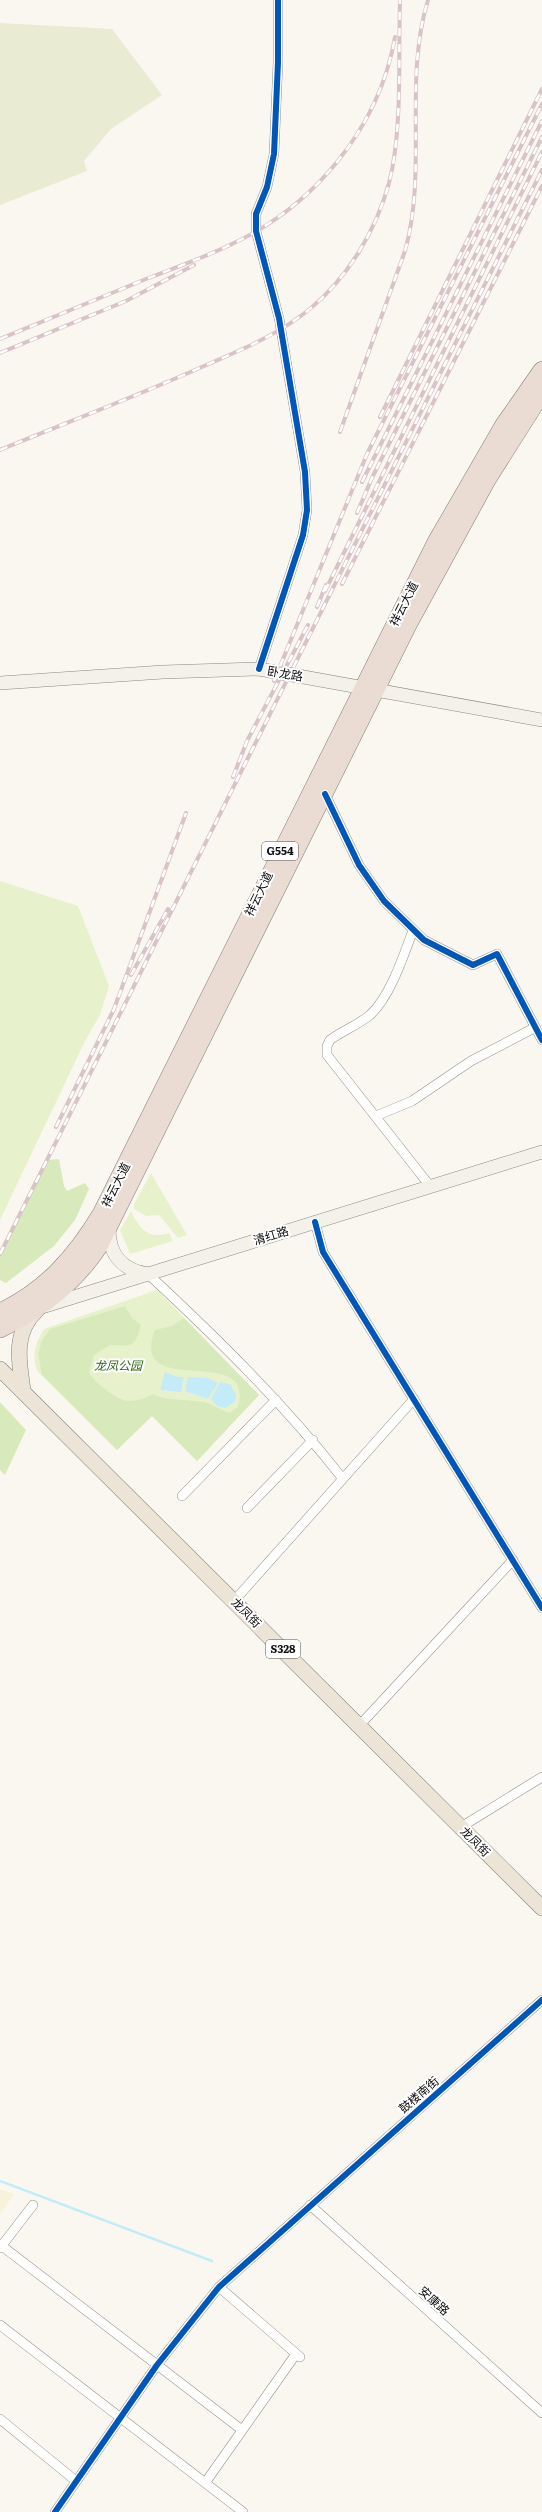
<svg xmlns="http://www.w3.org/2000/svg" width="542" height="2512" viewBox="0 0 542 2512" font-family="Literata,'Noto Sans SC',serif">
	<style>
		.farmland { fill: #f9f2db }
		.green { fill: #e7f2cd }
		.forest { fill: #d8eabb }
		.cemetery { fill: #e9ecd3 }
		.water { fill: #c3ecf8 }
		.lines { fill: none; stroke-linecap: round; stroke-linejoin: round }
		.stream { stroke: #c3ecf8; stroke-width: 2.5 }
		.street-casing { stroke: #93928f; stroke-width: 10 }
		.secondary-casing { stroke: #8a8885; stroke-width: 14 }
		.primary-casing { stroke: #807f7c; stroke-width: 16 }
		.highway-casing { stroke: #807f7c; stroke-width: 18 }
		.street { stroke: #fefefd; stroke-width: 9 }
		.secondary { stroke: #f4f1e8; stroke-width: 13 }
		.primary { stroke: #ece4d6; stroke-width: 15 }
		.highway { stroke: #eadbd3; stroke-width: 17 }
		.rail-casing { stroke: #d8c3c6; stroke-width: 4 }
		.rail { stroke: #fff; stroke-width: 2.5; stroke-dasharray: 8; stroke-linecap: butt }
		.cycleway-casing { stroke: #fff; stroke-width: 8 }
		.cycleway { stroke: #0057b8; stroke-width: 6 }
		.labels { text-anchor: middle; stroke-width: 4; stroke-linejoin: round; paint-order: stroke }
		.shield { fill: #fff; stroke: #555; stroke-width: 1 }
		.shield-label { font-size: 11px; font-weight: bold; fill: #0c0c0c }
		.street-label { font-size: 12px; fill: #0c0c0c; stroke: #fff }
		.park-label { font-size: 12px; font-style: italic; fill: #326917; stroke: #fff }
	</style>
	<rect width="100%" height="100%" fill="#faf7f0"/>
	<path class="farmland" d="M0,2189l14,5 -14,20z"/>
	<path class="green" d="M0,881l78,25 31,80 -9,29 -15,26 -85,179z
		M151,1173l36,62 -9,3 -19,-23 -13,1 -12,-7v-5z
		M131,1211c8,17 17,29 38,22l4,8 -43,13 -10,-24z
		M157,1290l102,105 -62,66 -45,-45 -35,34 -80,-79c-5,-17 -2,-27 7,-42z"/>
	<path class="forest" d="M59,1159l5,27 3,5 18,-8 4,6 -14,31 -21,26 -48,37 -6,-3v-30l45,-90z
		M125,1306l7,12 9,7c-6,24 -10,21 -31,20l-16,10 -5,17c4,10 31,30 40,29 9,0 17,-3 24,-7l10,4 42,4 24,11 9,-6c19,-66 -111,-5 -83,-77l17,-4 12,-8 75,77 -62,66 -45,-45 -35,34 -75,-75 -4,-21 4,-14 8,-11z
		M0,1402l26,28 -21,45 -5,-5z"/>
	<path class="cemetery" d="M0,23l112,6 50,66 -51,34 -27,32 3,10 -87,34z"/>
	<path class="water" d="M165,1372l13,5h6l-3,15 -21,-2z
		M188,1377l20,1 10,5 -10,16 -23,-8z
		M220,1382l10,2 6,11 -1,7 -10,6 -8,-2 -6,-7z"/>
	<g class="lines">
		<path class="stream" d="M0,2181l212,80"/>
		<defs>
			<path id="street" d="M259,669l44,-134 4,-25 -2,-38 -26,-154 -23,-87v-17l11,-27 7,-33 4,-92v-62
				M325,794l34,71 25,36 40,39 49,25 24,-11 45,86
				M413,930c-9,25 -23,67 -43,85 -12,10 -28,16 -40,25l-3,6v9l103,131
				M376,1116l36,-15 59,-40 63,-33
				M315,1222l8,30 219,356
				M148,1274c69,64 137,131 195,205
				M182,1496l94,-96
				M247,1508l66,-68
				M234,1601l180,-202
				M359,1726l154,-166
				M461,1827l81,-50
				M310,2205l232,208
				M2,2246l240,184
				M0,2248l33,-43
				M219,2287l81,70
				M0,2325l243,187
				M0,2419l76,62
				M205,2483l91,-129
				M55,2512l102,-147 62,-78 323,-287"/>
			<path id="secondary" d="M0,683l163,-11 96,-3 283,51
				M109,1229c0,26 13,41 39,45
				M45,1306l497,-154"/>
			<path id="primary" d="M0,1369l542,539
				M23,1390c-4,-28 -10,-57 13,-79"/>
			<path id="highway" d="M0,1312c46,-22 75,-55 101,-98l335,-672 67,-116 39,-56
				M0,1329c40,-19 73,-44 98,-81l310,-623 79,-145 55,-87"/>
		</defs>
		<use href="#street" class="street-casing"/>
		<use href="#secondary" class="secondary-casing"/>
		<use href="#primary" class="primary-casing"/>
		<use href="#highway" class="highway-casing"/>
		<use href="#street" class="street"/>
		<use href="#secondary" class="secondary"/>
		<use href="#primary" class="primary"/>
		<use href="#highway" class="highway"/>
		<defs>
			<path id="rail" d="M0,339c49,-20 97,-40 146,-60 28,-11 57,-21 84,-34 83,-38 149,-116 165,-208
				M0,353l126,-52 68,-36
				M380,417l162,-328
				M340,432l65,-181c23,-82 -2,-169 23,-251
				M0,450c68,-28 137,-54 204,-84 37,-16 76,-32 107,-58 38,-32 65,-78 78,-125 14,-55 9,-126 11,-183
				M362,482l180,-361
				M357,513l15,-35 170,-341
				M342,584l200,-398
				M325,591l217,-439
				M317,607l9,-22
				M274,681l93,-227 175,-350
				M233,777l14,-36 61,-116
				M131,975l37,-66
				M56,1127l58,-118 72,-196
				M0,1254l542,-1084"/>
		</defs>
		<use href="#rail" class="rail-casing"/>
		<use href="#rail" class="rail"/>
		<defs>
			<path id="cycleway" d="M259,669l44,-134 4,-25 -2,-38 -26,-154 -23,-87v-17l11,-27 7,-33 4,-92v-62
				M325,794l34,71 25,36 40,39 49,25 24,-11 45,86
				M315,1222l8,30 219,356
				M55,2512l102,-147 62,-78 323,-287"/>
		</defs>
		<use href="#cycleway" class="cycleway-casing"/>
		<use href="#cycleway" class="cycleway"/>
	</g>
	<g class="labels">
		<g class="shield">
			<rect x="262" y="842" width="36" height="18" rx="3"/>
			<rect x="266" y="1640" width="34" height="18" rx="3"/>
		</g>
		<g class="shield-label">
			<text x="280" y="855">G554</text>
			<text x="283" y="1653">S328</text>
		</g>
		<g class="street-label">
			<text transform="translate(404 604) rotate(-63)" y="4">祥云大道</text>
			<text transform="translate(285 674) rotate(10)" y="4">卧龙路</text>
			<text transform="translate(259 894) rotate(-64)" y="4">祥云大道</text>
			<text transform="translate(116 1185) rotate(-63)" y="4">祥云大道</text>
			<text transform="translate(271 1236) rotate(-17)" y="4">清红路</text>
			<text transform="translate(246 1613) rotate(45)" y="4">龙凤街</text>
			<text transform="translate(475 1842) rotate(45)" y="4">龙凤街</text>
			<text transform="translate(419 2095) rotate(-41)" y="4">鼓楼南街</text>
			<text transform="translate(434 2301) rotate(42)" y="4">安康路</text>
		</g>
		<g class="park-label">
			<text x="118" y="1370">龙凤公园</text>
		</g>
	</g>
</svg>
